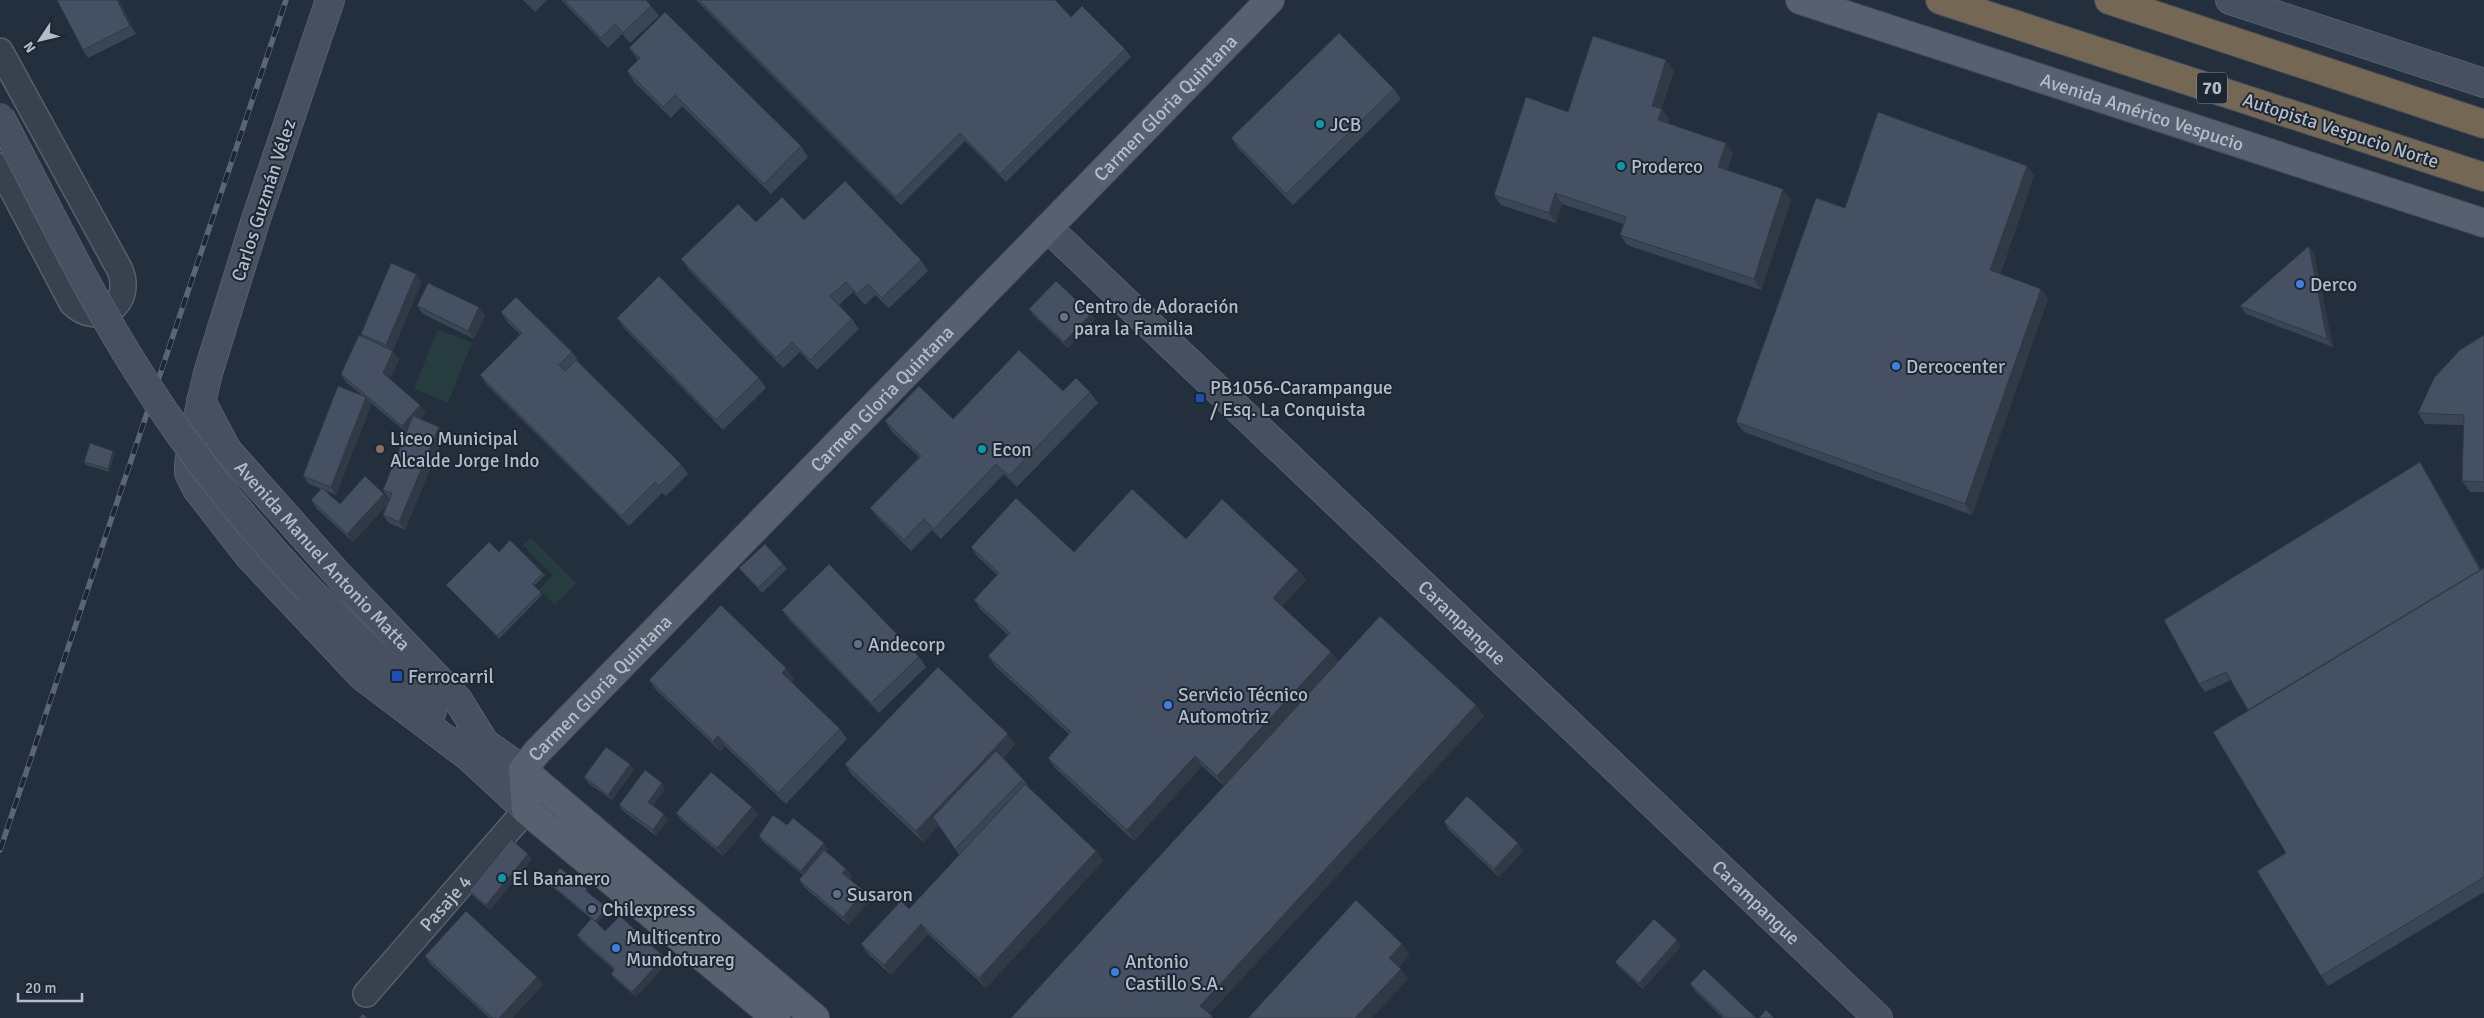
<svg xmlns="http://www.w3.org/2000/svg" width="2484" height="1018" viewBox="0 0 2484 1018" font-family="Signika,sans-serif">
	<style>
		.green { fill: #263c3f }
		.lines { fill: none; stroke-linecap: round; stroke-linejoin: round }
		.street-casing { stroke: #565f6c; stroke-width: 28 }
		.secondary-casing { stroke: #565f6c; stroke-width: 30 }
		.primary-casing { stroke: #414a57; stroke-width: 30 }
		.highway-casing { stroke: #434c59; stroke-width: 30 }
		.street { stroke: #38414e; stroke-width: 25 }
		.secondary { stroke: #465061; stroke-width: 28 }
		.primary { stroke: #56606e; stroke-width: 28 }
		.highway { stroke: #746855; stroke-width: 28 }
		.rail-casing { stroke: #5a6575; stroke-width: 5.5 }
		.rail { stroke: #1d2633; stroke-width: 4; stroke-dasharray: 11; stroke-linecap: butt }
		.secondary-bridge-casing { stroke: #565f6c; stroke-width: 30; stroke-linecap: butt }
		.secondary-bridge { stroke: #465061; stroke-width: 28 }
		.wall { fill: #3b4654; fill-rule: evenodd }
		.shaded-wall { fill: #303945 }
		.building { fill: #455162; stroke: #303945 }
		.culture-dot { fill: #0f9aa8; stroke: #1d2633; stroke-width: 2 }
		.shop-dot { fill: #3f7fe0; stroke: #1d2633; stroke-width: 2 }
		.worship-dot { fill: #6b7280; stroke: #1d2633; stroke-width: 2 }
		.transit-dot { fill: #1a4fb4; stroke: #1d2633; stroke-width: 2 }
		.education-dot { fill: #8d6e63; stroke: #1d2633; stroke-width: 2 }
		.service-dot { fill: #5c6f8a; stroke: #1d2633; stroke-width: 2 }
		.labels { text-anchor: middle; stroke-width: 4; stroke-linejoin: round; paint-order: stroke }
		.shield { fill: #1d2633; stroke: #878f9c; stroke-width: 1 }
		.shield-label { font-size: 18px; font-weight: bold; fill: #b4bcc9 }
		.street-label { font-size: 19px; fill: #b4bcc9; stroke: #1d2633 }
		.poi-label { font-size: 19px; fill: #b4bcc9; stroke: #1d2633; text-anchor: start }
	</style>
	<rect width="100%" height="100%" fill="#242f3e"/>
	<path class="green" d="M438,329l34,14 -24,60 -34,-14z
		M531,538l45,45 -21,22 -16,-15 14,-15 -30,-30z"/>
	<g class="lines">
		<defs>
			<g id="street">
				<path d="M0,51l120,219c14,34 -22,59 -48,33l-72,-137"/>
				<path id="s1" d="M366,994l160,-184"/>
			</g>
			<g id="secondary">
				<path d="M330,0l-75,222 -47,151 -14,61 -5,30v9l8,16 52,67 113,120 107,81 57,53"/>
				<path d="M2230,0l254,83"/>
				<path id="s2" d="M1048,228l830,790"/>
				<path id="s3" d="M201,401l26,49 113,127 118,123 26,42"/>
				<path d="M309,590l123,121"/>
				<path d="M469,734l20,12 34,24"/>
			</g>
			<g id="primary">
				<path id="s4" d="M1800,0l684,223"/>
				<path d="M523,770l292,248"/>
				<path id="s5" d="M776,1018l-250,-208 -3,-40 13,-17 734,-753"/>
			</g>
			<path id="highway" d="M1940,0l544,177
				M2109,0l375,124"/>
		</defs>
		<use href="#street" class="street-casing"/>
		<use href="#secondary" class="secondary-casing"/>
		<use href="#primary" class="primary-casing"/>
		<use href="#highway" class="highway-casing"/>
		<use href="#street" class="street"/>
		<use href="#secondary" class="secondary"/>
		<use href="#primary" class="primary"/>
		<use href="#highway" class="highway"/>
		<defs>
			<path id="rail" d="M0,850l286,-850"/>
		</defs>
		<use href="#rail" class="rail-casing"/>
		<use href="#rail" class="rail"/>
		<defs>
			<path id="secondary-bridge" d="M0,117c45,86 87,174 139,256 49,79 107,150 170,217"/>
		</defs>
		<use href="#secondary-bridge" class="secondary-bridge-casing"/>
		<use href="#secondary-bridge" class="secondary-bridge"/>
	</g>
	<path class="wall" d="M119,0l17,34 -48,24 -5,-8z
		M523,0h24l-12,12z
		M561,0h85l5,6 8,10 -29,27 -8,-9 -14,14z
		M696,0h359l16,17 54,32 6,8 -125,125 -41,-41 -64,64z
		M629,48l172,98 7,11 -37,37 -89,-88 -11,12 -37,-36 -7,-11 11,-11z
		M1674,71l-13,38 8,10 -1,4 65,30 -6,18 56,18 8,11 -30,90 -134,-45 -7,-10 4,-11 -62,-20 -6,19 -55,-18 -7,-10z
		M1394,89l7,10 -108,106 -55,-57 -7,-10z
		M2027,166l7,10 -34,98 41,15 7,10 -76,216 -228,-83 -8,-10 109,-214z
		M804,220l117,40 7,11 -39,37 -14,-13 -10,10 -12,-13 -14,13 13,14 7,10 -42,41 -17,-18 -17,16 -94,-98 -8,-11 75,-37z
		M2309,246l5,8 19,93 -87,-33 -6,-8z
		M422,282l-30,69 7,8 -9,20 36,34 -6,6 24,16 -39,95 -16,-7 -6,-8 4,-10 -34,37 -37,-34 -5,-8 10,-11 -12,-5 -6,-8 60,-80 -17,-14 -5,-8 22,-37 -2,-3zM367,400l39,32 -23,58 5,8h2l-1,3 -49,3 -16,-14 12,5 35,-90z
		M417,306l68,9 -11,24 -51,-25z
		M1029,309l66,10 -27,29 -35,-33z
		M501,312l71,40 7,10 102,102 7,10 -22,22 -4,-3 -33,33 -142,-141 -7,-10 40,-41 -12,-11z
		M617,318l142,60 7,10 -43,42 -99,-102z
		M2484,335v157h-14l-8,-11 1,-56 -38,-1 -7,-11z
		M1063,391l27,1 8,11 -81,84 -13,-13 -63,65 -9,-9 -21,21 -33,-33 -8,-10 49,-51 -27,-25 -7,-11 68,-2z
		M115,453l-6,19 -23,-7 -2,-3z
		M2420,462l5,8 56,99 3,-1v324l-156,94 -7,-10 -35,-123 -38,-143 -17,-30 -26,12 -6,-8z
		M1186,539l112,31 8,10 -24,26 56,56 138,43 8,11 -275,298 4,4h-202l213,-232 -22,-20 -68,75 -79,-73 -7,-10 21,-24 -73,-67 -8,-11 20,-21 -27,-25 -7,-10 23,-25 -19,-18 -7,-10 103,5z
		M499,552l44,21 2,2 -11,11 8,9 -43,44 -53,-54z
		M783,564l4,5 -25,24 -19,-20 -4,-5z
		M782,610l137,47 7,10 -47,46 -90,-93z
		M794,679l-3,3 49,47 7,10 -61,65 -61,-58 -5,5 -64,-61 -7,-10z
		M1008,734l7,10 -12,14 20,21 6,8h-1l68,64 7,10 -117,127 -58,-54 -37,41 -23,-21 -7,-10 48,-35 50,-54 -20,-30 -16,17 -71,-67 -7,-11z
		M634,770l-22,30 -24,-17 -4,-6z
		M665,789l-12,17 11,8 4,6 -12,16 -34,-26 -3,-5z
		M752,807l6,8 -35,41 -41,-35 -6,-8z
		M1444,822l74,21 5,8 -24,26 -50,-47z
		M787,825l41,24 -2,2 20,18 6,8 -2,2 20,20 -21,26 -44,-37 -6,-8 4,-5 -40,-33 -4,-6z
		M532,859l-42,51 -17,-14 -4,-5z
		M549,883l40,9 -1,1 19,15 1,2 -11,13 8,8 63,31 -32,35 -21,-18 -4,-5 3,-4 -33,-29 -4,-6 14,-16 -41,-34z
		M1677,940l4,6 -38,43 -24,-22 -4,-5z
		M425,956l112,21 6,8 -31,33h-23l-59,-54z
		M1690,984l66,34h-33l-27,-26z"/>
	<path class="shaded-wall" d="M117,0h2l17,34 -6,-8z
		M1666,60l8,11 -15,45 -7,-10z
		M1662,109l7,10 -3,12 -8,-11z
		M1726,143l7,10 -8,25 -7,-11z
		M2027,166l7,10 -37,105 -7,-11z
		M1783,189l8,11 -30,90 -7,-11z
		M1555,193l7,11 -6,19 -7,-10z
		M2309,246l5,8 19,93 -6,-8z
		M416,274l6,8 -30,71 -6,-8z
		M2041,289l7,10 -76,216 -7,-11z
		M479,307l6,8 -11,24 -6,-8z
		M1091,314l4,5 -27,29 -4,-6z
		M393,351l6,8 -10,22 -6,-8z
		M366,397l5,8 -35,90 -5,-8z
		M420,405l6,8 -18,21 -6,-8z
		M439,427l5,8 -39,95 -6,-8z
		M113,451l2,2 -6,19 -1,-3z
		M2420,462l5,8 59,105 -2,-2z
		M384,494l6,8 -37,40 -6,-8z
		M1298,570l8,10 -26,28 -7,-10z
		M1331,652l8,10 -115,124 -7,-10z
		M786,668l8,11 -5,5 -7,-11z
		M1476,705l8,11 -277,300 -7,-10z
		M1008,734l7,10 -92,98 -7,-11z
		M718,736l7,10 -5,5 -7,-10z
		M1195,756l7,10 -68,75 -7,-11z
		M630,764l4,6 -22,30 -4,-5z
		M662,783l3,6 -13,18 -4,-5z
		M752,807l6,8 -35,41 -6,-8z
		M664,814l4,6 -12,16 -3,-6z
		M824,843l4,6 -23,27 -4,-5z
		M1518,843l5,8 -24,26 -5,-8z
		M1096,851l7,10 -117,127 -7,-10z
		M528,854l4,5 -42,51 -4,-5z
		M846,869l6,8 -4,4 -6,-8z
		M864,891l6,8 -21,26 -6,-8z
		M607,908l1,2 -11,14 -2,-3z
		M921,924l7,10 -37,41 -7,-10z
		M1677,940l4,6 -38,43 -4,-6z
		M1402,944l8,11 -13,14 -8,-11z
		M664,957l4,5 -32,35 -4,-5z
		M1401,969l7,10 -36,39h-17z
		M537,977l6,8 -31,33h-13z"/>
	<path class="building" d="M57,0h60l13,26 -47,24z
		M564,0h82l5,6 -28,27 -8,-9 -14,14z
		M699,0h356l16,17 11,-11 43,43 -125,125 -40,-41 -64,64z
		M665,12l136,134 -37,38 -89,-89 -12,12 -36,-36 13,-13 -11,-10z
		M1339,33l55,56 -108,105 -55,-56z
		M1593,36l73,24 -14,46 10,3 -4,11 68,23 -8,24 65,22 -29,90 -134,-44 6,-18 -71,-24 -6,20 -55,-18 32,-98 42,15z
		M1878,112l149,54 -37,104 51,19 -76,215 -229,-82 80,-224 29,10z
		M845,181l76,79 -39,38 -14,-14 -11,10 -11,-12 -16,14 22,23 -42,41 -18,-18 -16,16 -95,-99 57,-55 18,18 26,-25 22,23z
		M2309,246l18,93 -87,-33z
		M391,263l25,11 -30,71 -25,-11z
		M659,276l100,102 -43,42 -99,-102z
		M1056,281l35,33 -27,28 -35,-33z
		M428,283l51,24 -11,24 -51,-25z
		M516,297l56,55 -13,13 6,6 11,-11 105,104 -22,22 -4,-4 -34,34 -141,-141 42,-42 -21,-21z
		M359,335l34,16 -10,22 37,32 -18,21 -61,-52z
		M2484,335v147l-22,-1 2,-66 -46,-2 16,-35 26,-28z
		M1019,350l44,41 13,-13 14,14 -81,84 -13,-12 -62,65 -10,-10 -20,21 -34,-32 51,-52 -36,-35 34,-35 34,33z
		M338,386l28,11 -35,90 -28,-11z
		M413,416l26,11 -40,95 -16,-7 9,-22 -9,-3z
		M90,443l23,8 -5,18 -24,-7z
		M2420,462l60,108 -232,140 -22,-38 -27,12 -35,-64z
		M365,476l19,18 -37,40 -36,-34 11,-12 18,16z
		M1132,489l54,50 36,-40 76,71 -25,28 58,54 -114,124 -22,-20 -68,74 -79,-72 23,-26 -83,-76 22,-23 -36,-33 25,-27 -28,-26 45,-49 58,54z
		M510,540l33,33 -11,11 9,8 -44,44 -51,-51 43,-43 10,10z
		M765,544l18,20 -25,24 -19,-20z
		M829,564l90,93 -48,46 -89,-93z
		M2484,568v309l-163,99 -64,-105 29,-18 -73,-121z
		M721,605l65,63 -4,5 58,56 -62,64 -60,-57 -5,5 -64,-61z
		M1380,616l96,89 -276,301 12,10 -2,2h-199z
		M938,667l70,67 -92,97 -71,-67z
		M606,747l24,17 -22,31 -24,-18z
		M996,751l27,28 -68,70 -22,-32z
		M645,770l17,13 -14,19 16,12 -11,16 -34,-25z
		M711,772l41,35 -35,41 -41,-35z
		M1025,784l71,67 -117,127 -58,-54 -37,41 -23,-21 40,-43 8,8z
		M1467,796l51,47 -24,26 -50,-47z
		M773,815l14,10 6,-7 31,25 -23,28 -42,-35z
		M511,839l17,15 -42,51 -17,-14z
		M824,850l22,19 -4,4 22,18 -21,26 -44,-37z
		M560,868l27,21 -1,2 21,17 -12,13 -46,-38z
		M1356,900l46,44 -13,14 12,11 -46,49h-107z
		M466,911l71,66 -38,41h-7l-67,-62z
		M620,916l44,41 -32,35 -21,-18 4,-5 -38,-34 15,-17 13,13z
		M1654,919l23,21 -38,43 -24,-21z
		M1704,969l52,49h-30l-36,-34z
		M1766,1010l8,8h-15z
		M363,1014l5,4h-9z"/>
	<g class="culture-dot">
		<circle cx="1320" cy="124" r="5"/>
		<circle cx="1621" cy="166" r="5"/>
		<circle cx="982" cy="449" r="5"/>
		<circle cx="502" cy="878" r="5"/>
	</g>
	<g class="shop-dot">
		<circle cx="2300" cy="284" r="5"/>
		<circle cx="1896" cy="366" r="5"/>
		<circle cx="1168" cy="705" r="5"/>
		<circle cx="616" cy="948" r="5"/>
		<circle cx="1115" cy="972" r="5"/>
	</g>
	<circle class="worship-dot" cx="1064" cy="317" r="5"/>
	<g class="transit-dot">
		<rect x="1195" y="393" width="10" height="10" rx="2.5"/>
		<rect x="391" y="670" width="12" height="12" rx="2.5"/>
	</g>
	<circle class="education-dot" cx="380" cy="449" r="5"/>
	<g class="service-dot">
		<circle cx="858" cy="644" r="5"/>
		<circle cx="837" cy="894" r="5"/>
		<circle cx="592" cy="909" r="5"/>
	</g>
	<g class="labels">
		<rect class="shield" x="2197" y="72.5" width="30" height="31" rx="4"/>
		<g class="shield-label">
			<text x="2212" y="94">70</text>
		</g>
		<g class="street-label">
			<text dy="7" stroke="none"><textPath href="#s5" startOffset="1288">Carmen Gloria Quintana</textPath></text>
			<text dy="7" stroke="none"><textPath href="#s4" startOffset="360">Avenida Américo Vespucio</textPath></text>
			<text transform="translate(2341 130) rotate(18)" y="7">Autopista Vespucio Norte</text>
			<text transform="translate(263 200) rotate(-72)" y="7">Carlos Guzmán Vélez</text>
			<text dy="7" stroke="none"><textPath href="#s5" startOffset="882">Carmen Gloria Quintana</textPath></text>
			<text dy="7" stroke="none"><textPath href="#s3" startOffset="198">Avenida Manuel Antonio Matta</textPath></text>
			<text dy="7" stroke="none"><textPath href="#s2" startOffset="572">Carampangue</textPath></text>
			<text dy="7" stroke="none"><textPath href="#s5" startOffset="478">Carmen Gloria Quintana</textPath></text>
			<text dy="7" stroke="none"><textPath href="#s2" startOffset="978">Carampangue</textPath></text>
			<text dy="7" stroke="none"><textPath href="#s1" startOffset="121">Pasaje 4</textPath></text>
		</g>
		<g class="poi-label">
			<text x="1330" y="131">JCB</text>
			<text x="1631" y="173">Proderco</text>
			<text x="2310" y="291">Derco</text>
			<text x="1074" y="313">Centro de Adoración<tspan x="1074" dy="22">para la Familia</tspan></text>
			<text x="1906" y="373">Dercocenter</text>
			<text x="1210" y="394">PB1056-Carampangue<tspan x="1210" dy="22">/ Esq. La Conquista</tspan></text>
			<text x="390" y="445">Liceo Municipal<tspan x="390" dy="22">Alcalde Jorge Indo</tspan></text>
			<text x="992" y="456">Econ</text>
			<text x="868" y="651">Andecorp</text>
			<text x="408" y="683">Ferrocarril</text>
			<text x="1178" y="701">Servicio Técnico<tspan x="1178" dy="22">Automotriz</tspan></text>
			<text x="512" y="885">El Bananero</text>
			<text x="847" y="901">Susaron</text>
			<text x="602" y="916">Chilexpress</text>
			<text x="626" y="944">Multicentro<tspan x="626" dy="22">Mundotuareg</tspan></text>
			<text x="1125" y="968">Antonio<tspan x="1125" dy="22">Castillo S.A.</tspan></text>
		</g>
	</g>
	<g transform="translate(40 40) rotate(235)" stroke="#1d2633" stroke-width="4" paint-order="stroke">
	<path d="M0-4L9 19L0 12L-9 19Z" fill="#b4bcc9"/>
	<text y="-8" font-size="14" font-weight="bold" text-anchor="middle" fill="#b4bcc9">N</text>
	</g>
	<path d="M18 993v8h64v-8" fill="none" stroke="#b4bcc9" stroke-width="2.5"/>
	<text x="25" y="993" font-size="15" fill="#b4bcc9" stroke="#1d2633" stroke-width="4" paint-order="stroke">20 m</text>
</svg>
